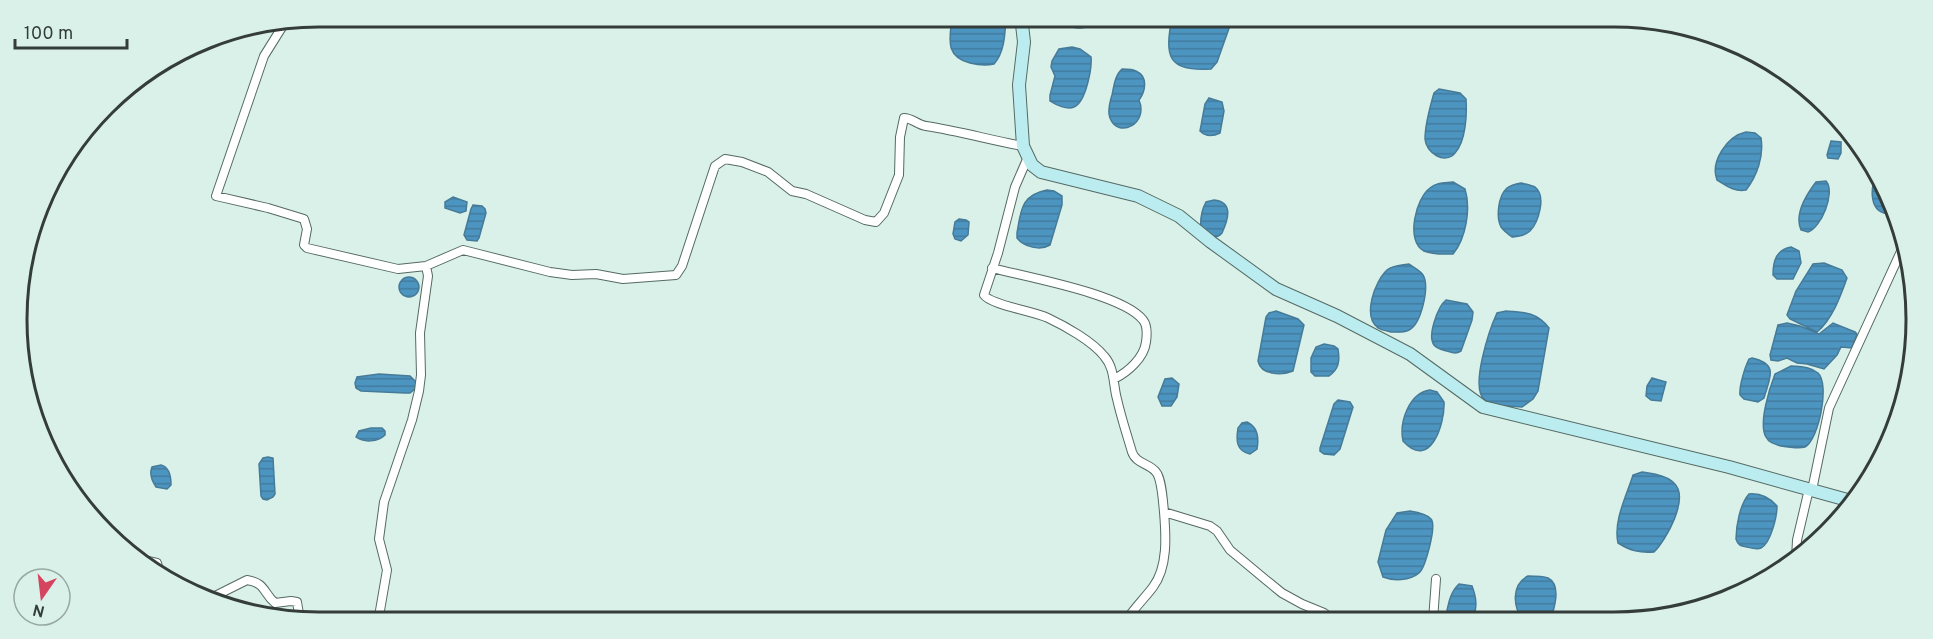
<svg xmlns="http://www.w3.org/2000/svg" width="1933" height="639" viewBox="0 0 1933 639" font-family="Overpass,sans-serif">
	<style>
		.water { fill: url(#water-rules); stroke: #467b98; stroke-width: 1.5 }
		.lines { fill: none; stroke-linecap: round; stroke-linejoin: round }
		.street-casing { stroke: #556a63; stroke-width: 10 }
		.secondary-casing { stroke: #556a63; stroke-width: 14 }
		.street { stroke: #fff; stroke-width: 8 }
		.secondary { stroke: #bbecf0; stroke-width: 12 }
		.rim { fill: none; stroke: #343d3a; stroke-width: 3 }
	</style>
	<defs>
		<pattern id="water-rules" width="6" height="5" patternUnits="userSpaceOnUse" patternTransform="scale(1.5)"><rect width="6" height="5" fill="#4d95c1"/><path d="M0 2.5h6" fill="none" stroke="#417b9e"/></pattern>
	</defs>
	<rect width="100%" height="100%" fill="#daf1e9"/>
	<path class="water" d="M952,17h54c-1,15 -1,35 -12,47 -9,2 -16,1 -24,-1 -26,-7 -20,-25 -18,-46z
		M1056,17v-1l45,1c-15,15 -25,13 -43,4z
		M1172,17h61l-16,45 -6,7c-45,3 -46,-14 -39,-52z
		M1072,47l8,2 11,8c1,11 -5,45 -17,50 -7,3 -18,-2 -24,-6v-6l5,-19 -4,-9 1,-6 7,-12z
		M1122,69c4,0 11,0 14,2 13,6 9,21 3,29 10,24 -21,39 -29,18 -3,-7 0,-16 2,-23 2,-9 3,-20 10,-26z
		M1439,89l21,4 6,6c1,15 0,42 -11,54 -10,12 -29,0 -30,-14 0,-15 5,-32 9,-46z
		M1209,98l13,4 2,9 -4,22c-8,4 -14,4 -20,-2l5,-27z
		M1746,132l9,1 6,5c3,18 -4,38 -15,52 -12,2 -19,-4 -29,-10 -7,-18 10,-44 29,-48z
		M1831,141l10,1v11l-3,6 -10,-1 -1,-3z
		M1877,173l14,41c-23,0 -21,-26 -14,-41z
		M1826,181c10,11 -5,47 -18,51l-7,-2c-7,-16 5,-35 15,-48z
		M1453,182l12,7c6,20 1,49 -12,65 -9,0 -20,1 -29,-3 -19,-10 -8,-53 6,-63 7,-6 14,-5 23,-6z
		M1521,183c4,1 10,2 14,4 12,9 3,36 -5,44 -6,5 -11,5 -18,6 -4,-3 -8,-6 -11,-10 -5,-10 -3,-31 6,-39 4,-3 9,-4 14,-5z
		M1047,190l7,1 8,5v9l-12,40c-10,6 -26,2 -33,-7v-5c4,-23 4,-38 30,-43z
		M453,197l14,5 -1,9 -6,2 -15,-5v-6z
		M1214,200c20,2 14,20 8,33 -7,8 -14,3 -21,-3 -1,-10 0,-19 5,-28z
		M473,205l9,1 3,3 1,4 -7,25 -2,3 -10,-1 -3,-5 7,-26z
		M959,219l7,1 3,2 -1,13 -7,6 -6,-2 -2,-5 2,-12z
		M1791,247l8,4 2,12 -8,16h-16l-4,-4c0,-14 3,-25 18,-28z
		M1824,263l18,7 5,8c-6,17 -15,42 -30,54l-27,-13 -3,-4 9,-24 17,-27z
		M1409,264c4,3 12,7 14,11 7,12 -2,49 -14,55 -6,3 -12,2 -18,2 -4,-1 -10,-2 -13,-4 -16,-12 -3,-47 9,-58 6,-5 14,-5 22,-6z
		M399 287a10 10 0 1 1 20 0a10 10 0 1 1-20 0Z
		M1446,300l21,4 6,8 -1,8 -11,31c-5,3 -8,2 -14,0 -4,-1 -10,-2 -13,-6 -7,-9 4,-39 12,-45z
		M1276,311l22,8 6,6 -11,46c-12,5 -32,4 -35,-10l8,-44 3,-4z
		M1506,311c18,1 31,1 43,17l-11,63 -5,8 -11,8c-11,-1 -28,0 -37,-7 -16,-11 5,-72 12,-87z
		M1787,323l13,3 19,8 14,-11 22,9 2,2 -5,14 -11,-1 -4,8 -13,14 -17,-5 -10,-1 -10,-5 -9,3 -7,-1 -1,-5 8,-30z
		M1324,344l10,2 4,3c2,12 1,20 -9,27h-14l-4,-4v-14l5,-11z
		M1752,358c27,6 18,19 12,40l-6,4 -14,-3 -4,-4c-1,-9 5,-28 9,-36z
		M1791,366c9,0 20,1 27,7 12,11 1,66 -13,74 -6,2 -18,0 -24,-1 -6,-2 -12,-3 -15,-9 -8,-13 4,-50 9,-63z
		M379,374l31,2 7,7 -1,5 -6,5h-5l-44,-2 -5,-3 -1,-5 2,-6z
		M1172,378l7,6 -2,13 -6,9h-9l-4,-9 7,-18z
		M1652,378l14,4 -5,19 -10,-1 -5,-4 1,-10z
		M1430,390l7,2 7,10c1,22 -14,69 -41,39 -4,-19 6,-48 27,-51z
		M1338,400l12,2 3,5 -13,42 -6,6 -10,-1 -4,-3v-3l14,-44z
		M1247,422c11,5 12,16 10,27l-7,5c-14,-3 -14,-14 -12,-26l4,-5z
		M371,428h11l3,3v4c-7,7 -21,8 -29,2l3,-6z
		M268,457l5,1 2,36 -2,3 -6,3 -4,-1 -2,-3 -2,-32 4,-6z
		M161,465c8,2 10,12 10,20l-4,4 -11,-2c-4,-6 -7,-13 -4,-20z
		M1642,472c11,2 24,3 32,11 16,15 -8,57 -20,69 -15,1 -23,-1 -36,-9 -5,-22 9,-48 15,-68z
		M1749,494c12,-1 21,4 28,12 0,10 -6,37 -16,42 -4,2 -10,0 -14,-1 -7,-1 -9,-2 -11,-8 0,-13 4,-35 13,-45z
		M1410,511c6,1 17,3 21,8 6,7 -6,49 -12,54 -9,8 -26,8 -36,4l-5,-15 8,-32 11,-17z
		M1528,576c6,0 15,0 20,2 14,7 6,32 2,42h-27c-10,-13 -12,-35 5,-44z
		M1459,584l13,2c5,13 5,21 1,34h-28c3,-13 4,-27 14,-36z"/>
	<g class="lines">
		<defs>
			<path id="street" d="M284,24l-20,32 -48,140 52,12 36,11 3,10 -3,16 3,3 91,21 28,-3 37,-16 87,22 22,3 24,-1 27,5 53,-4 6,-9 33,-100 10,-7 17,3 26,10 24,19 14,3 59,26 11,2 8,-9 15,-38 1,-38 4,-19c8,0 14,7 22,8 33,5 64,14 97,20
				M1028,157l-13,30 -17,66 -14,42c7,10 49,16 64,23 17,8 44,23 56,38 11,12 9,29 13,43 4,18 10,36 15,53 4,12 17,11 24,20 6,7 7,31 8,40l46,14 7,5 13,19 36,30 16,13 20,11 22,9 11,8
				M992,268c34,9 131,26 151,52 5,6 4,15 3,22 -2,16 -18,30 -32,37
				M1812,490l17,-82 74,-161
				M139,559l18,4 3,12
				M1796,559l1,-19 12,-51
				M211,598l36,-18c19,3 16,13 28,23l16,-2 6,1 3,18
				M1433,620l3,-41
				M1126,621c8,-13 18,-22 27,-34 15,-20 13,-51 11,-75
				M378,622l9,-52 -8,-31 5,-37 28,-82 7,-29 2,-16 -1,-42 8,-57 -2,-10"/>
			<path id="secondary" d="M1021,16l3,26 -5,43 4,61 9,19 9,7 97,24 41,20 32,26 65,47 61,27 73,38 73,53 246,60 122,34"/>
		</defs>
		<use href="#street" class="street-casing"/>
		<use href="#secondary" class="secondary-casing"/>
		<use href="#street" class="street"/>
		<use href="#secondary" class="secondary"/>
	</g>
	<path d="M0 0H1933V639H0ZM319 27H1614A292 292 0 0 1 1906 319V320A292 292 0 0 1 1614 612H319A292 292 0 0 1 27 320V319A292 292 0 0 1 319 27Z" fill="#daf1e9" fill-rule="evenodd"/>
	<path class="rim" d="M319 27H1614A292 292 0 0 1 1906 319V320A292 292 0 0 1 1614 612H319A292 292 0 0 1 27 320V319A292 292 0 0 1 319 27Z"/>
	<g transform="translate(42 597) rotate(194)"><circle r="28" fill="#daf1e9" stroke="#98a9a3" stroke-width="1.5"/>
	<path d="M0-4.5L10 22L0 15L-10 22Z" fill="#d5455f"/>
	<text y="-9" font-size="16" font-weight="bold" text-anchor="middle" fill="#343d3a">N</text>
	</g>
	<path d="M15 39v9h112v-9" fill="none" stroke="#343d3a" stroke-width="3"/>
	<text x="24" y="39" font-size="18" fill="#343d3a" stroke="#daf1e9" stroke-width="4.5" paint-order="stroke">100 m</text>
</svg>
